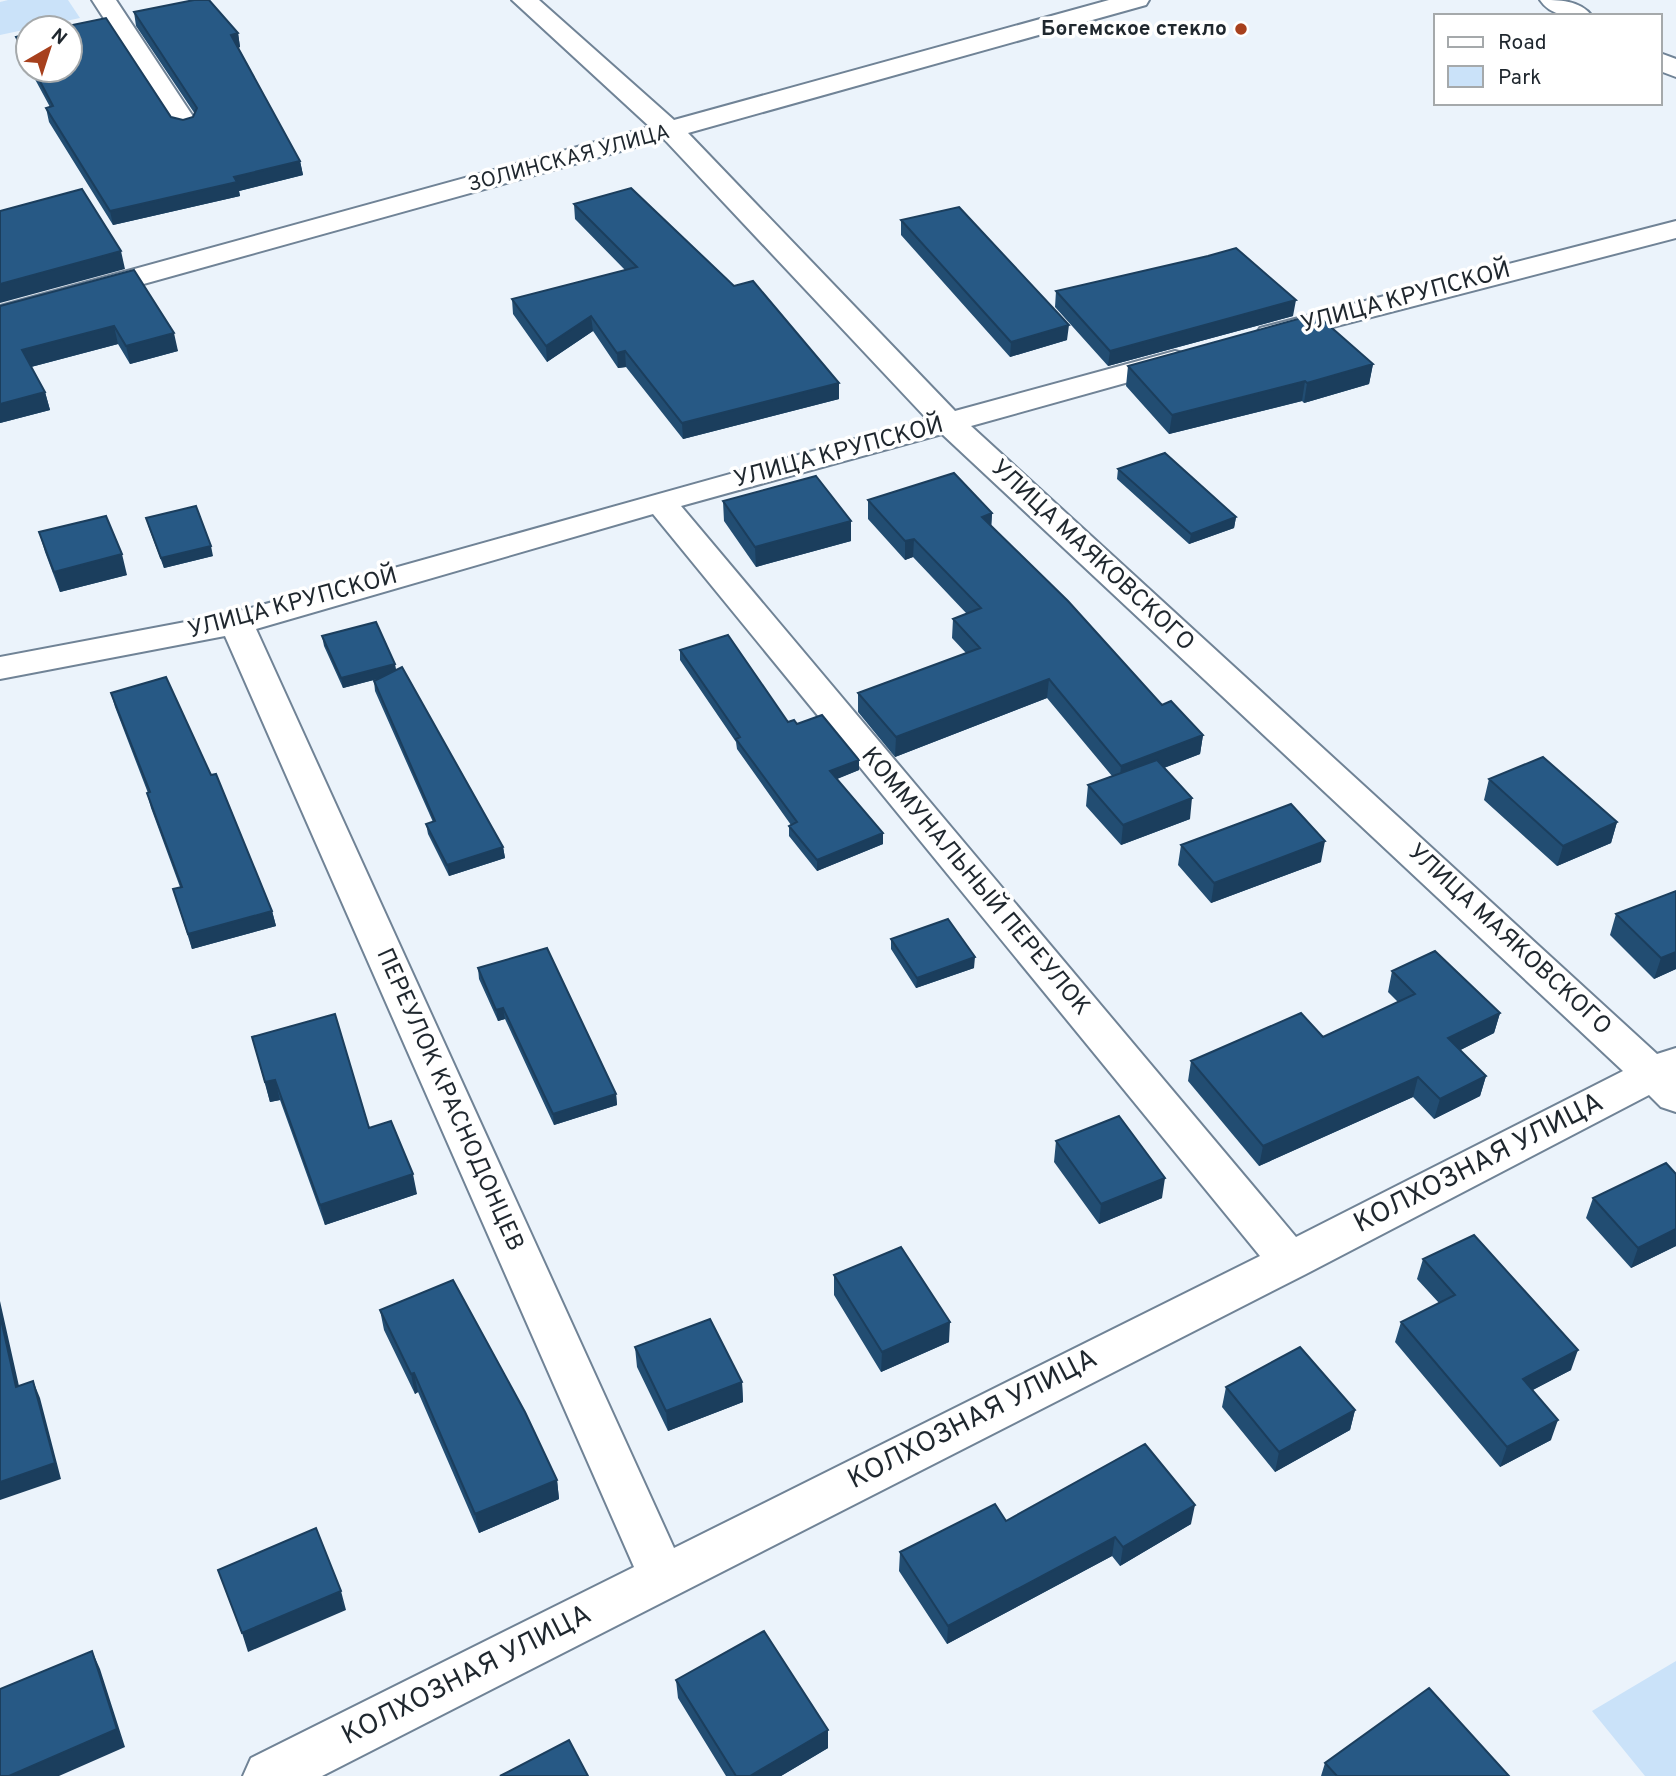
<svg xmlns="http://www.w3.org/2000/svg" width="1676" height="1776" font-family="Overpass,sans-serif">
  <rect width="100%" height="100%" fill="#ebf3fb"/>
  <path fill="#cae2f9" d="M8,0H68L80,18L0,35V2Z
    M1676,1661V1776H1645L1592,1711Z"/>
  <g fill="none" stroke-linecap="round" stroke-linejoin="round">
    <g stroke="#708396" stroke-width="4">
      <path id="minor" d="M92,0H116L198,124L194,130L185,132L176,130Z
        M512,0H539L674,120L1109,0H1149L1146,5L688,133L955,411L1175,351L1186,354L1190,360L1186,366L971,426L1657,1054L1676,1048V1112L1661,1107L1649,1095L1306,1274L322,1776H243L251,1758L634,1567L225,636L0,679V657L233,613L927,419L664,139L0,324V306L650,127ZM942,434L1623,1071L1296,1237L681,506ZM653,514L1260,1256L674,1548L256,629Z
        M1676,221V238L1271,343L1260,340L1256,334L1260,328Z"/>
    </g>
    <g stroke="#708396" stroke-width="4">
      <path id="secondary" d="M1540,0C1559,0 1580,0 1592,16C1573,16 1552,18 1540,0Z
        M1660,53L1676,59V77L1660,71Z"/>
    </g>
    <use href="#minor" fill="#fff" fill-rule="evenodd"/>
    <use href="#secondary" fill="#fff" fill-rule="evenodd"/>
  </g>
  <path fill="#224d72" d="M134,12L238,33L240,47L238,48L300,161L303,175L239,191L240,196L113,225L49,122L46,108L50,107L30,70H70L171,117L183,120L193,117L195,114L136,26Z
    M28,34V67L19,51L16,37Z
    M574,204L839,399L683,439L626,367L618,368L593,331L547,362L513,314L512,299L625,270L575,219Z
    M901,220L1067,340L1010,357L901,235Z
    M1208,256L1293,316L1108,366L1055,307L1056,291Z
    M134,270L178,351L130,364L118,344L31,367L45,392L50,410L0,423V306Z
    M1373,364L1369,384L1304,403L1302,401L1169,434L1126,386L1128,366Z
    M1118,469L1236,517L1234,528L1189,544L1117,479Z
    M868,500L992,513L991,526L1162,705L1203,735L1200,754L1164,768L1190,819L1121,845L1086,806L1088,785L1112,776L1047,698L895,757L858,712V693L966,653L952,638L953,619L967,614L913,557L905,560L868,519Z
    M723,501L851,541L756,567L724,521Z
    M146,518L213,556L164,568L149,528Z
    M39,532L127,575L60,592L45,552Z
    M322,636L396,670L503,847L505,858L449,876L428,834L426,824L433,822L375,691L374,681L377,679L343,688L324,646Z
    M680,650L788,722L797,724L859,760V770L836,779L883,844L817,871L789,836V826L791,825L737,749L736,742L680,660Z
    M111,693L272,911L276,926L192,949L173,889L180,887L151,808L147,793H148L115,707Z
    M1489,779L1617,822L1611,843L1557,866L1484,800Z
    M1181,845L1321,862L1211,903L1178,865Z
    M1676,891V969L1654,979L1610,935L1616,914Z
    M891,939L974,968L916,988L891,949Z
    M478,968L616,1094L617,1105L554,1125L505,1019L498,1021L479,979Z
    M1392,971L1500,1013L1494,1033L1460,1050L1486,1076L1480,1096L1434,1119L1413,1097L1259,1166L1188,1081L1191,1061L1323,1037L1398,1002L1388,992Z
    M252,1037L369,1128L417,1194L325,1225L280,1100L270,1102Z
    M1056,1141L1162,1198L1099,1224L1054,1162Z
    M1676,1174V1246L1631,1268L1586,1218L1593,1198Z
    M1423,1259L1571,1370L1532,1390L1551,1440L1500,1467L1395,1342L1401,1322L1439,1303L1417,1279Z
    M834,1275L949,1342L881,1372L834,1295Z
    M380,1310L557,1480L559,1499L479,1533L418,1392L415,1394L384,1330Z
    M635,1347L742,1382L743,1402L668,1431L637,1367Z
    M1226,1387L1355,1410L1350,1430L1275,1472L1222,1407Z
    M1006,1521L1191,1524L1120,1566L1112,1556L947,1644L899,1571L900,1552Z
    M676,1680L828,1730V1748L781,1776H726L678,1698Z
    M1325,1763L1509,1776H1321Z"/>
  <path fill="#1b3e5d" d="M238,33L240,47L233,49L231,35Z
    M300,161L303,175L239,191L240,196L113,225L110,211L234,177Z
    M121,251L125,269L0,303V284Z
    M1296,300L1293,316L1108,366L1110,351Z
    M591,316L593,331L547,362L546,346Z
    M1069,325L1067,340L1010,357L1011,342Z
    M114,326L118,344L27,368L22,350Z
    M174,333L178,351L130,364L126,346Z
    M625,351L626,367L618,368L617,353Z
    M1373,364L1369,384L1304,403L1307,383Z
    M1305,381L1302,401L1169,434L1172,415Z
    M839,383V399L683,439L682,423Z
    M45,392L50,410L0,423V404Z
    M992,513L991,532L982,517Z
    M1236,517L1234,528L1189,544L1191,534Z
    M851,521V541L756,567L755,547Z
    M914,539L913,557L905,560V541Z
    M211,546L213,556L164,568L161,558Z
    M122,554L127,575L60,592L54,572Z
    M395,664L397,674L343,688L341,678Z
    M1049,679L1047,698L895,757L896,737Z
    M1203,735L1200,754L1119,785L1121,766Z
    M859,760V770L830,782V771Z
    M1192,798L1190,819L1121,845L1123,825Z
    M1617,822L1611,843L1557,866L1563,846Z
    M883,833V844L817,871V860Z
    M1325,841L1321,862L1211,903L1214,883Z
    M503,847L505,858L449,876L447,865Z
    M272,911L276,926L192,949L188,934Z
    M1676,952V969L1654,979L1661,958Z
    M975,957L974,968L916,988L917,978Z
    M503,1008L505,1019L498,1021L496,1010Z
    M1500,1013L1494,1033L1443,1059L1448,1038Z
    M1486,1076L1480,1096L1434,1119L1440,1099Z
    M1418,1077L1413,1097L1259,1166L1263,1146Z
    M275,1080L280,1100L270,1102L265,1082Z
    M616,1094L617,1105L554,1125L553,1114Z
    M413,1174L417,1194L325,1225L320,1205Z
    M1165,1178L1162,1198L1099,1224L1101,1204Z
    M1676,1229V1246L1631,1268L1638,1248Z
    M0,1301L23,1404L16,1387L0,1315Z
    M950,1322L949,1342L881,1372L882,1352Z
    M1578,1350L1571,1370L1516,1399L1523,1379Z
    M414,1373L418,1392L415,1394L411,1374Z
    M33,1381L40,1398L61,1479L0,1500V1482Z
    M742,1382L743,1402L668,1431L666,1411Z
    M1355,1410L1350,1430L1275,1472L1279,1452Z
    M1558,1420L1551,1440L1500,1467L1507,1447Z
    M557,1480L559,1499L479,1533L475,1514Z
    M1195,1505L1191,1524L1120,1566L1123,1547Z
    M1115,1537L1112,1556L947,1644L948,1626Z
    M341,1591L346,1610L248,1652L242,1633Z
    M92,1651L100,1669L125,1747L59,1776H9Z
    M828,1730V1748L781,1776H750Z"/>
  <path fill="#275985" stroke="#1b3e5d" stroke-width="2" d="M194,0H209L238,33L231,35L300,161L234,177L237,182L110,211L46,108L53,106L34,70H70V28H58L106,18L171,117L183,120L193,117L197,108L134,12Z
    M28,34V59L16,37Z
    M631,188L734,286L753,281L839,383L682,423L625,351L617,353L591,316L546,346L512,299L637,267L574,204Z
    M82,189L121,251L0,284V211Z
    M959,207L1069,325L1011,342L901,220Z
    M1236,248L1296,300L1110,351L1056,291L1208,256Z
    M134,270L174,333L126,346L114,326L22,350L45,392L0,404V306Z
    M1316,314L1373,364L1307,383L1305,381L1172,415L1128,366Z
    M1165,453L1236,517L1191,534L1118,469Z
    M954,473L992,513L982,517L1068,601L1162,705L1171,701L1203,735L1121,766L1049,679L896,737L858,693L980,648L953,619L981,608L914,539L905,541L868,500Z
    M816,476L851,521L755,547L723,501Z
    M196,506L211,546L161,558L146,518Z
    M106,516L122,554L54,572L39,532Z
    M376,622L395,664L341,678L322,636Z
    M728,635L788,722L794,720L797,724L822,715L859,760L830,771L883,833L817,860L789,826L797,822L736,739L740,737L680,650Z
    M402,667L503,847L447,865L426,824L435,821L374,681Z
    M166,677L211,775L216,774L272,911L188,934L173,889L182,887L147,793L150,792L111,693Z
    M1543,757L1617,822L1563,846L1489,779Z
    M1157,760L1192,798L1123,825L1088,785Z
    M1291,804L1325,841L1214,883L1181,845Z
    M1676,891V952L1661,958L1616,914Z
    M948,919L975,957L917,978L891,939Z
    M547,948L616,1094L553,1114L503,1008L496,1010L478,968Z
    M1435,951L1500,1013L1448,1038L1486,1076L1440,1099L1418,1077L1263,1146L1191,1061L1301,1013L1323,1037L1415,994L1392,971Z
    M335,1014L369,1128L391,1121L413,1174L320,1205L275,1080L265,1082L252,1037Z
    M1119,1116L1165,1178L1101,1204L1056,1141Z
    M1666,1163L1676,1174V1229L1638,1248L1593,1198Z
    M1474,1235L1578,1350L1523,1379L1558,1420L1507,1447L1401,1322L1455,1295L1423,1259Z
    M901,1247L950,1322L882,1352L834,1275Z
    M453,1280L525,1412L557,1480L475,1514L414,1373L411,1374L380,1310Z
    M0,1315L16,1387L33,1381L55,1463L0,1482Z
    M710,1319L742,1382L666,1411L635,1347Z
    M1300,1347L1355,1410L1279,1452L1226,1387Z
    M1145,1444L1195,1505L1123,1547L1115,1537L948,1626L900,1552L995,1504L1006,1521Z
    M316,1528L341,1591L242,1633L218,1570Z
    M764,1631L828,1730L750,1776H736L676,1680Z
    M92,1651L117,1729L9,1776H0V1689Z
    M1429,1688L1509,1776H1337L1325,1763Z
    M569,1740L588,1776H500Z"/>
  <circle fill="#a7401d" stroke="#fff" stroke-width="2.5" cx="1241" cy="29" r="7"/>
  <g text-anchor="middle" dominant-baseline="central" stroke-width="7" stroke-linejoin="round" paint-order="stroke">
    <g font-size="21" font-weight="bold" fill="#1f272e" stroke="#fff" text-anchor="end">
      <text x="1227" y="29">Богемское стекло</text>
    </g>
    <g font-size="21" fill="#1f272e" stroke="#fff">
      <text transform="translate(569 159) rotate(-15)">ЗОЛИНСКАЯ УЛИЦА</text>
    </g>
    <g font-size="24" fill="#1f272e" stroke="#fff">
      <text transform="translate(1406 298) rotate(-15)">УЛИЦА КРУПСКОЙ</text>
      <text transform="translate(839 453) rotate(-15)">УЛИЦА КРУПСКОЙ</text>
      <text transform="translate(1092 556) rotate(43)">УЛИЦА МАЯКОВСКОГО</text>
      <text transform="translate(293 604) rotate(-15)">УЛИЦА КРУПСКОЙ</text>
      <text transform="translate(975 882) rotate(50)">КОММУНАЛЬНЫЙ ПЕРЕУЛОК</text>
      <text transform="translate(1509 940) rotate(43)">УЛИЦА МАЯКОВСКОГО</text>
      <text transform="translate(449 1100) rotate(66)">ПЕРЕУЛОК КРАСНОДОНЦЕВ</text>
    </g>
    <g font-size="28" fill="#1f272e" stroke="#fff">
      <text transform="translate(1479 1164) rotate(-27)">КОЛХОЗНАЯ УЛИЦА</text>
      <text transform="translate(973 1420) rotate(-27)">КОЛХОЗНАЯ УЛИЦА</text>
      <text transform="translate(467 1676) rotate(-27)">КОЛХОЗНАЯ УЛИЦА</text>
    </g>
  </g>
  <rect x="1434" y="14" width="228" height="91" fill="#ffffff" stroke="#a5a9ab" stroke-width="2"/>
  <rect x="1448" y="37" width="35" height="10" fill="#ffffff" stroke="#a5a9ab" stroke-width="2"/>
  <text x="1498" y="49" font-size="21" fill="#1f272e">Road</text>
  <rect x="1448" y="66" width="35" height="21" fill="#cae2f9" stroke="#a5a9ab" stroke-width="2"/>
  <text x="1498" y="84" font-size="21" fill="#1f272e">Park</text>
  <g transform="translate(49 49) rotate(39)"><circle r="33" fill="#ffffff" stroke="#a5a9ab" stroke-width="2"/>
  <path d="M0-5L12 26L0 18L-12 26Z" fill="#a7401d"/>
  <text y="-10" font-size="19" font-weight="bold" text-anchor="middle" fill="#1f272e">N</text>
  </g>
</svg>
